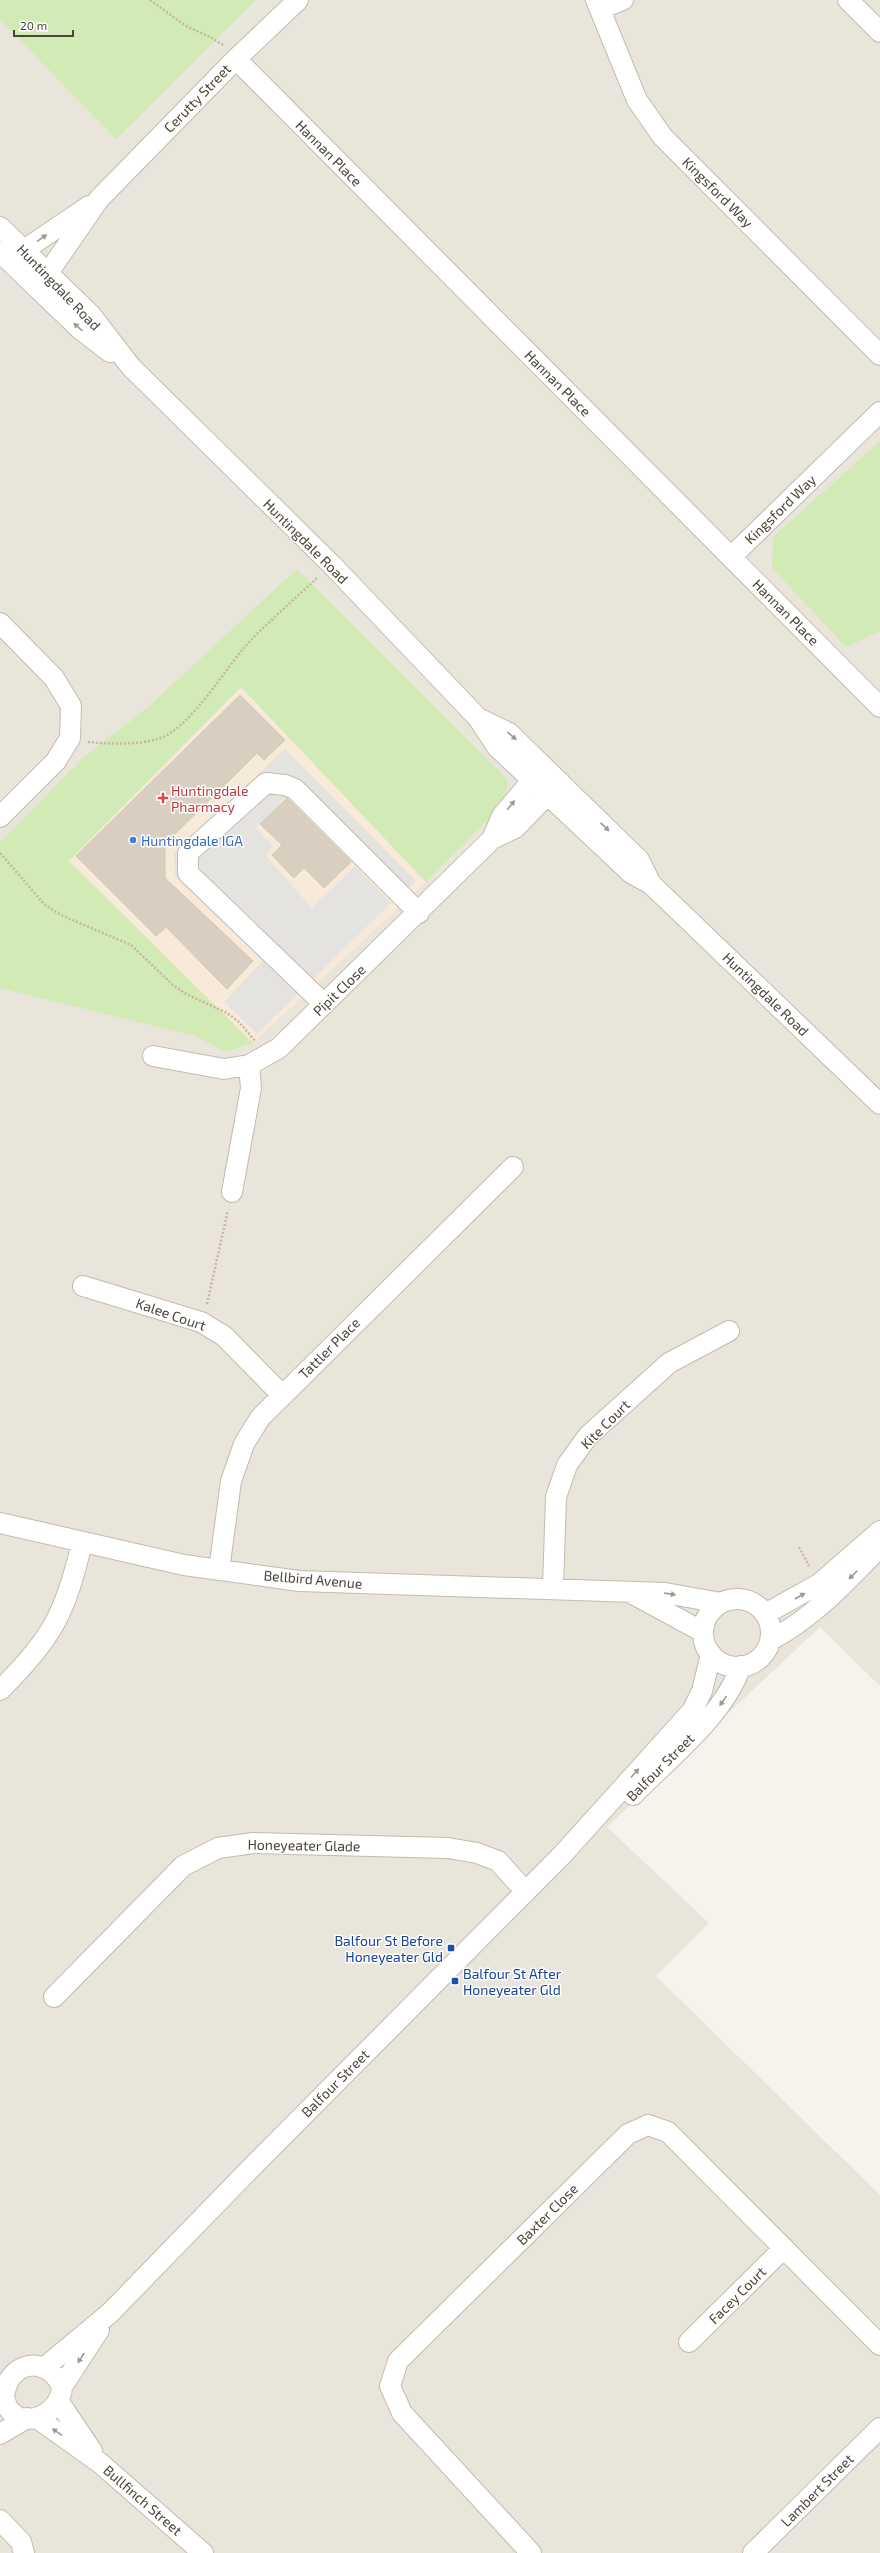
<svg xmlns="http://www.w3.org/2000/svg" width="880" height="2553" font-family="'Exo 2',sans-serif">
  <rect width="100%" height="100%" fill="#f6f3ec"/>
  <path fill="#eae5da" d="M0,0H880V1686L820,1627L607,1827L709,1923L656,1976L880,2195V2553H0Z"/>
  <path fill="#f7ead8" d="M241,687L426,882L253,1043L68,861Z"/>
  <path fill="#d2eab5" d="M0,0H256L116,139L0,20Z
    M880,441V631L846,647L772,568L773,537Z
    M297,569L508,780L505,802L426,882L241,687L69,861L253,1043L226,1052L195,1036L0,988V842L85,756L147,708Z"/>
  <path fill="#e5e3e0" d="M285,749L416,881L401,895L289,793L256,828L273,846L266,856L312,908L355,866L391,903L257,1034L224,1002L263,961L175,876L174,853Z"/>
  <path fill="#d8cfc1" stroke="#d3c7b4" d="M240,695L285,740L264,760L257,753L165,844V878L253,961L227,989L166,927L156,936L76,856Z
    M287,798L351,862L324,888L304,868L294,878L272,855L282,845L260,824Z"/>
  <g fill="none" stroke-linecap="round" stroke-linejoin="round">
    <g stroke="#c2bbae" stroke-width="22">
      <path id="minor" d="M596,0L637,100L662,136L880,355
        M848,0L880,32
        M600,9L623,0
        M236,59L880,707
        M0,227L91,315L131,367L331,564L478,718L497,747L631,873L651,884L880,1104
        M0,252L80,329L110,352
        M16,261L24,250L89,206
        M35,285L48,273L99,199L236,59L298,0
        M731,557L880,412
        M0,623L54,678L71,706L70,738L56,761L0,817
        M478,718L509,733L639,860L651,884
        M492,839L502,816L541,770
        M324,1004L188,873V853L266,783L285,785L295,789L419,913
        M153,1056L224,1069L249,1065L279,1048L492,839L515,828L560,782
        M232,1192L251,1088L249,1065
        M83,1286L201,1322L224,1336L282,1395
        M0,1523L184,1565L299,1581L665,1593L721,1603
        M219,1570L231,1481L244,1444L260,1418L513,1167
        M553,1587L556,1497L567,1465L588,1436L669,1363L729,1331
        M633,1594L703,1632
        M703 1633a34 34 0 1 1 68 0a34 34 0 1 1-68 0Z
        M765,1614L819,1584L880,1531
        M771,1640C814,1617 846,1582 880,1547
        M0,1690C52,1639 65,1614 82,1543
        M633,1795C670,1757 723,1717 741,1666
        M54,1997L183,1866L218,1848L253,1843L448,1848L477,1853L498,1861L526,1892
        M689,2342L784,2248
        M45,2367L110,2313L250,2169L562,1855L692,1711L702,1691L711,1654
        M62,2387L99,2330
        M0,2401C6,2393 5,2384 12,2376C28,2357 54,2366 62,2387C61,2413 24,2432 8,2408C6,2405 5,2399 4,2396
        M59,2402L92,2451
        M37,2418L100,2463L203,2553
        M0,2434L27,2418
        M0,2520L21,2542L24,2553
        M531,2553L402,2413L390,2386L398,2361L628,2134L648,2125L668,2132L880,2345
        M753,2553L880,2428"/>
    </g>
    <path stroke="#c4b79f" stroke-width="2.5" stroke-dasharray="2 2" stroke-linecap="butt" d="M150,0L186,26L210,37L223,45
      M88,742C109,744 137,745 158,739C189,729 222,674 243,649C265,624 293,601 318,577
      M0,853L45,905L61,915L131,945L173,985L186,994L227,1013L239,1022L255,1041
      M207,1304L228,1210
      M799,1547L809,1566"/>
    <use href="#minor" stroke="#fff" stroke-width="20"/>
  </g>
  <defs><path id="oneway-solid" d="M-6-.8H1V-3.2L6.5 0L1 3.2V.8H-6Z"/></defs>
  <g fill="#9c9892">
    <use href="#oneway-solid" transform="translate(42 238) rotate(-35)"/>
    <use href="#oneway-solid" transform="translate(78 327) rotate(-138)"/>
    <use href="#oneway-solid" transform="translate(512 736) rotate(41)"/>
    <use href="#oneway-solid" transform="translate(511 805) rotate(-51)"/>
    <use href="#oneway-solid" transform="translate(605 827) rotate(44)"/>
    <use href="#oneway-solid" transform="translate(853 1575) rotate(135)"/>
    <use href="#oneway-solid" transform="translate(670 1594) rotate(9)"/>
    <use href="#oneway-solid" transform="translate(800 1596) rotate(-30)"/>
    <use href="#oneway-solid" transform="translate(723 1701) rotate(125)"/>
    <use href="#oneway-solid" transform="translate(635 1773) rotate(-48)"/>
    <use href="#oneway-solid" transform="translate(81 2358) rotate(123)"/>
    <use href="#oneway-solid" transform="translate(57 2432) rotate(-145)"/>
  </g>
  <path fill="#e0444e" stroke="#fff" stroke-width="1.5" d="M161 792h4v4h4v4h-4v4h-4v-4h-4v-4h4z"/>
  <circle fill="#3f7fe0" stroke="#fff" stroke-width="1.5" cx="133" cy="840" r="4"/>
  <g fill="#1a4fb4" stroke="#fff" stroke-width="1.5">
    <rect x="447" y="1944" width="8" height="8" rx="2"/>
    <rect x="451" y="1977" width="8" height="8" rx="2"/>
  </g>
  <g text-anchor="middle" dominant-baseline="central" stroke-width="3" stroke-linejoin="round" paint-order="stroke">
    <g font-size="14" fill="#4b4439" stroke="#fff">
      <text transform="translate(197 98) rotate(-46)">Cerutty Street</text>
      <text transform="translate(329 153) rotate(45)">Hannan Place</text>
      <text transform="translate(718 192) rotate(45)">Kingsford Way</text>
      <text transform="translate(59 287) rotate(46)">Huntingdale Road</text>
      <text transform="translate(558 383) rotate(45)">Hannan Place</text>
      <text transform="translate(780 509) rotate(-44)">Kingsford Way</text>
      <text transform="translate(306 541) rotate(45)">Huntingdale Road</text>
      <text transform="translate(786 612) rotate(45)">Hannan Place</text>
      <text transform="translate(339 990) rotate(-44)">Pipit Close</text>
      <text transform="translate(766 994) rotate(44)">Huntingdale Road</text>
      <text transform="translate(171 1314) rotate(19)">Kalee Court</text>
      <text transform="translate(329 1348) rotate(-45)">Tattler Place</text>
      <text transform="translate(605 1424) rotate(-45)">Kite Court</text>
      <text transform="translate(313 1579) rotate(5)">Bellbird Avenue</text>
      <text transform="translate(660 1767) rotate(-45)">Balfour Street</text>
      <text transform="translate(304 1845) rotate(1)">Honeyeater Glade</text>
      <text transform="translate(335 2083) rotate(-45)">Balfour Street</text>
      <text transform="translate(547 2214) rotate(-45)">Baxter Close</text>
      <text transform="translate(737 2295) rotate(-45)">Facey Court</text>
      <text transform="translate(817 2490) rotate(-45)">Lambert Street</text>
      <text transform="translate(143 2500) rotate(41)">Bullfinch Street</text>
    </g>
    <g font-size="14" fill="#be3a42" stroke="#fff" text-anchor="start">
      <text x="171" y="790">Huntingdale<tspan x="171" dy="16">Pharmacy</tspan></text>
    </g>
    <g font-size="14" fill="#366cbe" stroke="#fff" text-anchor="start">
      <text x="141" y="840">Huntingdale IGA</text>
    </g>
    <g font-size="14" fill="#164399" stroke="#fff" text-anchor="end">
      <text x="443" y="1940">Balfour St Before<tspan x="443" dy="16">Honeyeater Gld</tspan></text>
      <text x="463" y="1973" text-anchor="start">Balfour St After<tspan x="463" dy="16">Honeyeater Gld</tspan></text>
    </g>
  </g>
  <path d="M14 30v6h59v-6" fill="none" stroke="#4b4439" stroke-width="2"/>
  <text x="20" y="30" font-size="12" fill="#4b4439" stroke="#ffffff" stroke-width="3" paint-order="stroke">20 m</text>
</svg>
